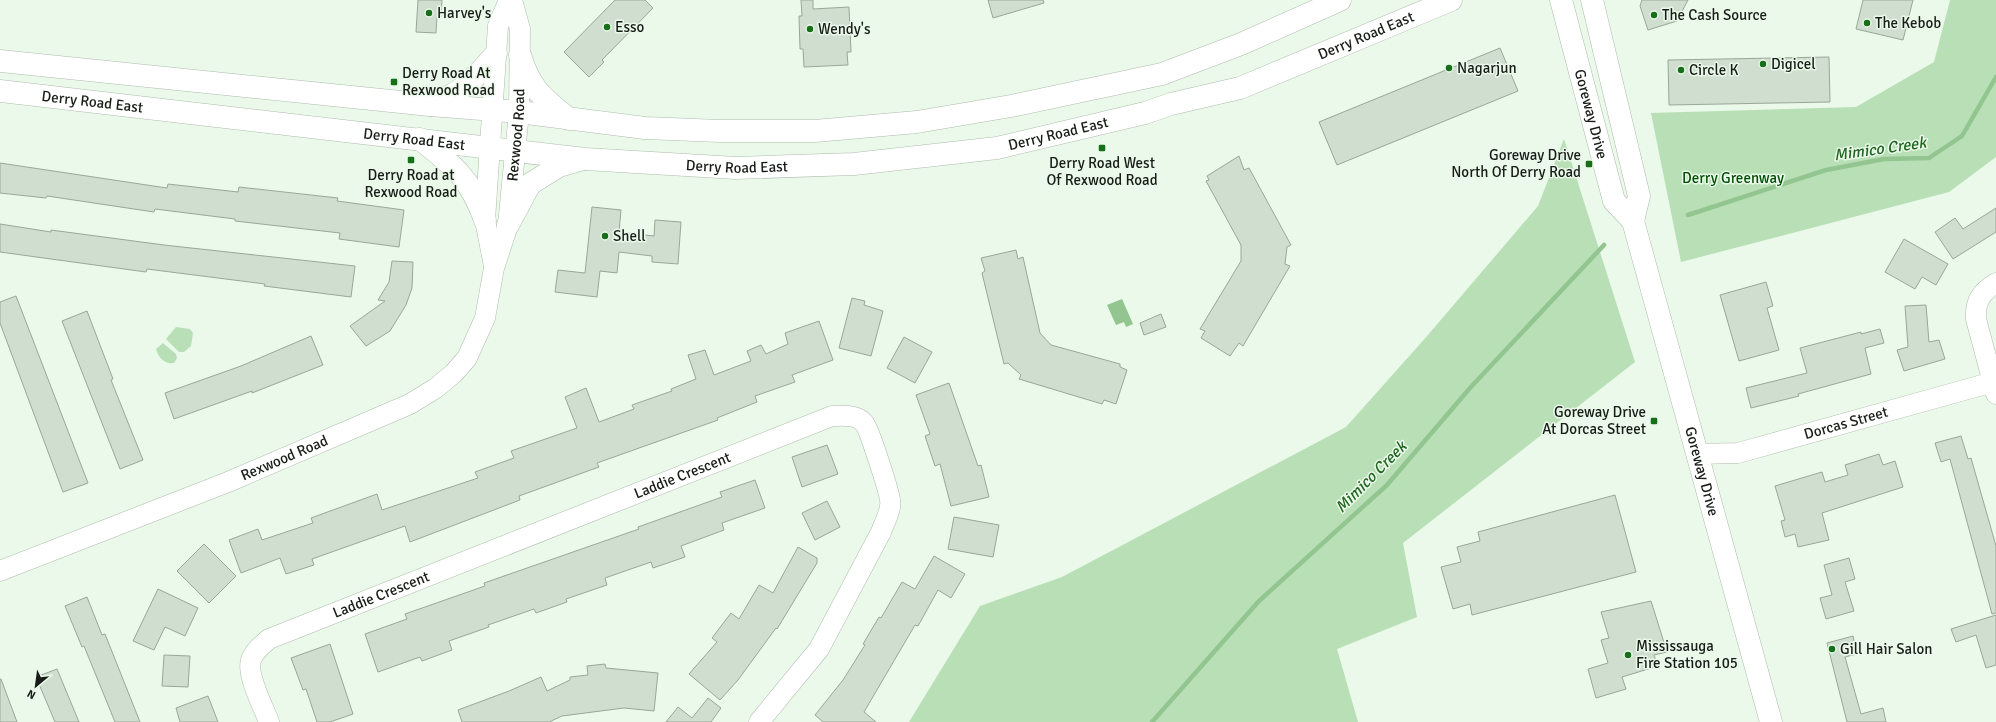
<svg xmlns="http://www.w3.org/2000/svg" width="1996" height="722" font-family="Signika,sans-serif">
  <rect width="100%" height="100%" fill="#eaf9e9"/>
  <path fill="#b8dfb5" d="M1950,0H1996V157L1949,192L1681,262L1651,113L1856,107L1934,62Z
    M1564,139L1635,362L1403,543L1417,617L1337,649L1358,722H909L980,606L1062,577L1346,427L1428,335L1538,206Z
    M176,327L190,329L193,333L191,346L184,352H179L166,339Z
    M163,343L176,354L177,358L174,363C165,365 158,357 156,349Z"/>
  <path fill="#92c58f" d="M1122,299L1133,324L1126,327L1124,322L1116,325L1107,305Z"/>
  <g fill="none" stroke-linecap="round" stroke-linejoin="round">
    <path stroke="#92c58f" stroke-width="4.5" d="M1688,215L1826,170L1884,159L1929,158L1962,136L1996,77
      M1152,722L1259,601L1387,485L1470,388L1604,245"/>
  </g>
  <path fill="#d0decf" stroke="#99a798" d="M418,0H442L441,17H437L436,33L416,32Z
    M615,0H645L653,8L602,60L604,62L589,77L564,52Z
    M801,0H813V9L849,7L851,52H847L848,65L804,67L803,49H800L799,16H802Z
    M988,0H1043L1044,3L993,18Z
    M1642,0H1688L1677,21L1648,30L1640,6Z
    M1863,0H1913L1903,40L1856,29Z
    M1500,48L1518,91L1337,165L1319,122Z
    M1829,57L1830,102L1669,105L1668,60Z
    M1239,156L1244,170L1249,168L1291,245L1287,247L1285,264L1290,266L1243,346L1239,343L1230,356L1201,338L1205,331L1200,329L1241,261V245L1206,181L1209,180L1207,176Z
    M0,163L167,188L168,184L238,192L239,187L338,198L337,201L404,210L399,247L339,239L340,233L235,221V219L155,209L154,212L47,196L46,198L0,193Z
    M592,207L621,210L619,232L654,236L655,220L681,222L678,264L652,262V256L619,252L617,273L600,271L597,297L555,292L558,270L585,273Z
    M1996,208V232L1953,259L1935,232L1955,218L1963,229Z
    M0,224L51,232V230L164,245L355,266L351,297L264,286L265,284L147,269L146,272L0,252Z
    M1904,239L1948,264L1936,285L1922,277L1915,289L1885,272Z
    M1016,250L1018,259L1023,257L1040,333L1051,345L1120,364V367L1127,370L1116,404L1104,400L1102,404L1019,379L1021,375L1008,363L1004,364L982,273L985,271L981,258Z
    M392,261L413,262L412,288L406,305L390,331L366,346L350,326L385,301L378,300L389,282Z
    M1766,282L1773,306L1767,308L1779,350L1739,361L1720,295Z
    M16,296L88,483L63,492L0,323V302Z
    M852,298L865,301L864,305L883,311L871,356L839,348Z
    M1926,305L1929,342L1939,340L1945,359L1904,371L1897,350L1908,347L1905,306Z
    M87,311L113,379L111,380L143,460L120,469L62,321Z
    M1161,314L1166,327L1144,335L1140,323Z
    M819,321L833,360L792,375L795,382L755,396L757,402L717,418L718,420L597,463L599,467L519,496L520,500L410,542L405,526L312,559L314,565L286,574L280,558L241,573L229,540L258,529L262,540L313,523L311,518L377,494L382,510L478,478L475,472L514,458L511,451L577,428L565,397L586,388L599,422L634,409L632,405L672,391L671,389L696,379L688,355L705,350L714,375L751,361L747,351L761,345L766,354L788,344L785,333Z
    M1880,329L1884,343L1865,348L1871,374L1798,394L1799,396L1751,408L1746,388L1807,373L1800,348L1861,332V334Z
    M311,336L323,365L252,393V391L174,419L165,393L241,366Z
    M904,337L932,352L915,383L887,368Z
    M949,383L978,466L981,465L989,497L951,506L940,464L935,466L925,436L930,434L916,395Z
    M1961,436L1968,459L1971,458L1996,546V613L1992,614L1950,459L1941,462L1935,443Z
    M827,445L838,474L802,487L792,457Z
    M1879,454L1883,465L1895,461L1903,487L1822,513L1829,540L1798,547L1795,534L1785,537L1781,521L1785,520L1775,486L1822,472L1825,482L1848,475L1845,465Z
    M755,480L765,508L722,523L724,530L681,546L685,557L653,568L651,562L605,578L607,585L566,599L567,602L536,613L534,609L488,625L489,627L449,641L452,650L422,661L420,657L378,672L365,634L407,619L405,614L485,586L484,583L639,529L638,527L722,497L720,492Z
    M1615,495L1636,572L1472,615L1470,604L1453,609L1441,567L1461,562L1457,547L1480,541L1478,532Z
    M827,501L840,527L815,540L802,513Z
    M954,517L999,525L993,557L948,549Z
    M204,544L236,576L209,603L177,571Z
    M798,547L817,558V563L777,629L776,628L738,680L720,700L689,674L717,642L712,638L731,613L739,619L759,585L773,593Z
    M934,556L965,574L951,598L938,590L918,626L915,625L864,712L876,722H823L815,715L843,680L865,645L863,644L879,617L881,618L902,582L915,589Z
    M1849,558L1855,579L1845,582L1854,611L1826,619L1820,598L1832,595L1824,565Z
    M158,589L198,608L185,636L165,627L154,650L133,641Z
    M87,597L102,635L105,634L140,722H115L84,646L82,647L65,606Z
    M1651,601L1667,652L1654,655L1658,666L1622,677L1626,689L1596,698L1588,669L1608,663L1601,640L1609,638L1601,612Z
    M1996,615V665L1986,668L1976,635L1956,642L1951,629Z
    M1853,636L1857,654L1845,657L1861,714L1883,708L1886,722H1847L1827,643Z
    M330,644L353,714L330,722H317L306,689L303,690L291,658Z
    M164,655L190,656L188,687L162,686Z
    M605,664L606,668L658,673L654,711L624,708L562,716L549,722H462L458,710L509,691L541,677L547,691L570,680V677L588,675L587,666Z
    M57,669L79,722H55L36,677Z
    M0,679H1L17,722H0Z
    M208,696L218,722H180L176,708Z
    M708,698L721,708L711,722H666L678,707L692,718Z"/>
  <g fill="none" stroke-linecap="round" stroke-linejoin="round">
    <g stroke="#aebcad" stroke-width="21">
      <g id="minor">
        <path d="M494,266L485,220L498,26L509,0"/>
        <path d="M1996,283C1981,292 1975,301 1976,319L1996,394"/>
        <path id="s1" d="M1697,454L1738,453L1993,382"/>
        <path id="s2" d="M0,571L228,482L410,404L436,388L454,373L467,358L485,318L494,268L508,225L519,112L520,29L512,0"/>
        <path id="s3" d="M269,722C264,708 246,675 251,660C254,651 262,645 269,639L832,416C843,416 857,414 864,423C869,428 889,491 890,500C892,510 884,523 881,532L819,649L759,722"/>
      </g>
    </g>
    <g stroke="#aebcad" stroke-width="23">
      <g id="major">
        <path id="s4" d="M1561,0L1614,201L1633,221L1771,722"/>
        <path d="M1592,0L1639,196L1633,221"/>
        <path d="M520,55C530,89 543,98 569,119"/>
        <path d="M0,61L430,105L519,112L645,128L720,131H815L917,122L1011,106L1162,74L1241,44L1340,0"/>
        <path id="s5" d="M0,91L585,159L736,168L854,164L997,148L1145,113L1171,104L1240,88L1451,0"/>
        <path d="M431,105C463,92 474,79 496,54"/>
        <path d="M420,139C454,166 470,178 485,220"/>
        <path d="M508,225L530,184L559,166L580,160"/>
      </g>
    </g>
    <use href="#minor" stroke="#fff" stroke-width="20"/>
    <use href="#major" stroke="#fff" stroke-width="22"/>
  </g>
  <g fill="#166f19" stroke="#eaf9e9" stroke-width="1.5">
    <circle cx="429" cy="13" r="4"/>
    <circle cx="1654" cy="15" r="4"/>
    <circle cx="1867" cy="23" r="4"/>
    <circle cx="607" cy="27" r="4"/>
    <circle cx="810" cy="29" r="4"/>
    <circle cx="1763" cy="64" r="4"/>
    <circle cx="1449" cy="68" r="4"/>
    <circle cx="1681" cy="70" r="4"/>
    <rect x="390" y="78" width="8" height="8" rx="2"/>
    <rect x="1098" y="144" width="8" height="8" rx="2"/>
    <rect x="407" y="156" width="8" height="8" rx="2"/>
    <rect x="1585" y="160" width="8" height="8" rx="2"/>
    <circle cx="605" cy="236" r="4"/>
    <rect x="1650" y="417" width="8" height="8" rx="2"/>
    <circle cx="1832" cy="649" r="4"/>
    <circle cx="1628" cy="655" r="4"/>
  </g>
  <g text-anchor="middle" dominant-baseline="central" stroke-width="3" stroke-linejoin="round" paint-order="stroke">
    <g font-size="15" fill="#181d18" stroke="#eaf9e9" text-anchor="start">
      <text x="437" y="13">Harvey's</text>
      <text x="1662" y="15">The Cash Source</text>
      <text x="1875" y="23">The Kebob</text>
      <text x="615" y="27">Esso</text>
      <text x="818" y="29">Wendy's</text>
      <text x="1771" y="64">Digicel</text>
      <text x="1457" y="68">Nagarjun</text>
      <text x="1689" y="70">Circle K</text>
      <text x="402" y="73">Derry Road At<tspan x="402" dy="17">Rexwood Road</tspan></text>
      <text x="1581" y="155" text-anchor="end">Goreway Drive<tspan x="1581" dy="17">North Of Derry Road</tspan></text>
      <text x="1102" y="163" text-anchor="middle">Derry Road West<tspan x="1102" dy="17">Of Rexwood Road</tspan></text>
      <text x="411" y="175" text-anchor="middle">Derry Road at<tspan x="411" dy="17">Rexwood Road</tspan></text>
      <text x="613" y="236">Shell</text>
      <text x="1646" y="412" text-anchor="end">Goreway Drive<tspan x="1646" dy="17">At Dorcas Street</tspan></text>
      <text x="1636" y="646">Mississauga<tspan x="1636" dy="17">Fire Station 105</tspan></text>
      <text x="1840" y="649">Gill Hair Salon</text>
    </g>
    <g font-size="15" fill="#181d18" stroke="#eaf9e9">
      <text stroke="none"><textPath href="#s5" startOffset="1389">Derry Road East</textPath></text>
      <text stroke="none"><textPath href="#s5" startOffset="93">Derry Road East</textPath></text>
      <text stroke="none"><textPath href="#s4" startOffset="118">Goreway Drive</textPath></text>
      <text stroke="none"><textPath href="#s5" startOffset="1065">Derry Road East</textPath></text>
      <text stroke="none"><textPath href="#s2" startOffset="747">Rexwood Road</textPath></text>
      <text stroke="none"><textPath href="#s5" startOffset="417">Derry Road East</textPath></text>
      <text stroke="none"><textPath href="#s5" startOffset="741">Derry Road East</textPath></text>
      <text stroke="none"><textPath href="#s1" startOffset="153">Dorcas Street</textPath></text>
      <text stroke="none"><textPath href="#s2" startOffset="306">Rexwood Road</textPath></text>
      <text stroke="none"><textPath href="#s4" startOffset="495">Goreway Drive</textPath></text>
      <text stroke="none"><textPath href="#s3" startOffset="538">Laddie Crescent</textPath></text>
      <text stroke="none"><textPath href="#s3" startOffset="214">Laddie Crescent</textPath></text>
    </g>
    <g font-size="15" fill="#014f06" stroke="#eaf9e9">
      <text x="1733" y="178">Derry Greenway</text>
    </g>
    <g font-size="16" font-style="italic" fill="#206520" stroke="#eaf9e9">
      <text transform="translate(1880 149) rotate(-8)">Mimico Creek</text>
      <text transform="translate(1371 477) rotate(-45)">Mimico Creek</text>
    </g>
  </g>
  <g transform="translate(36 686) rotate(209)" stroke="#eaf9e9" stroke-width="3" paint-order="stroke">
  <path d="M0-3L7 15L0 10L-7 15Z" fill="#181d18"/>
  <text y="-6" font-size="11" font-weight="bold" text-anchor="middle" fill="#181d18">N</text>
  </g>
</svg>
